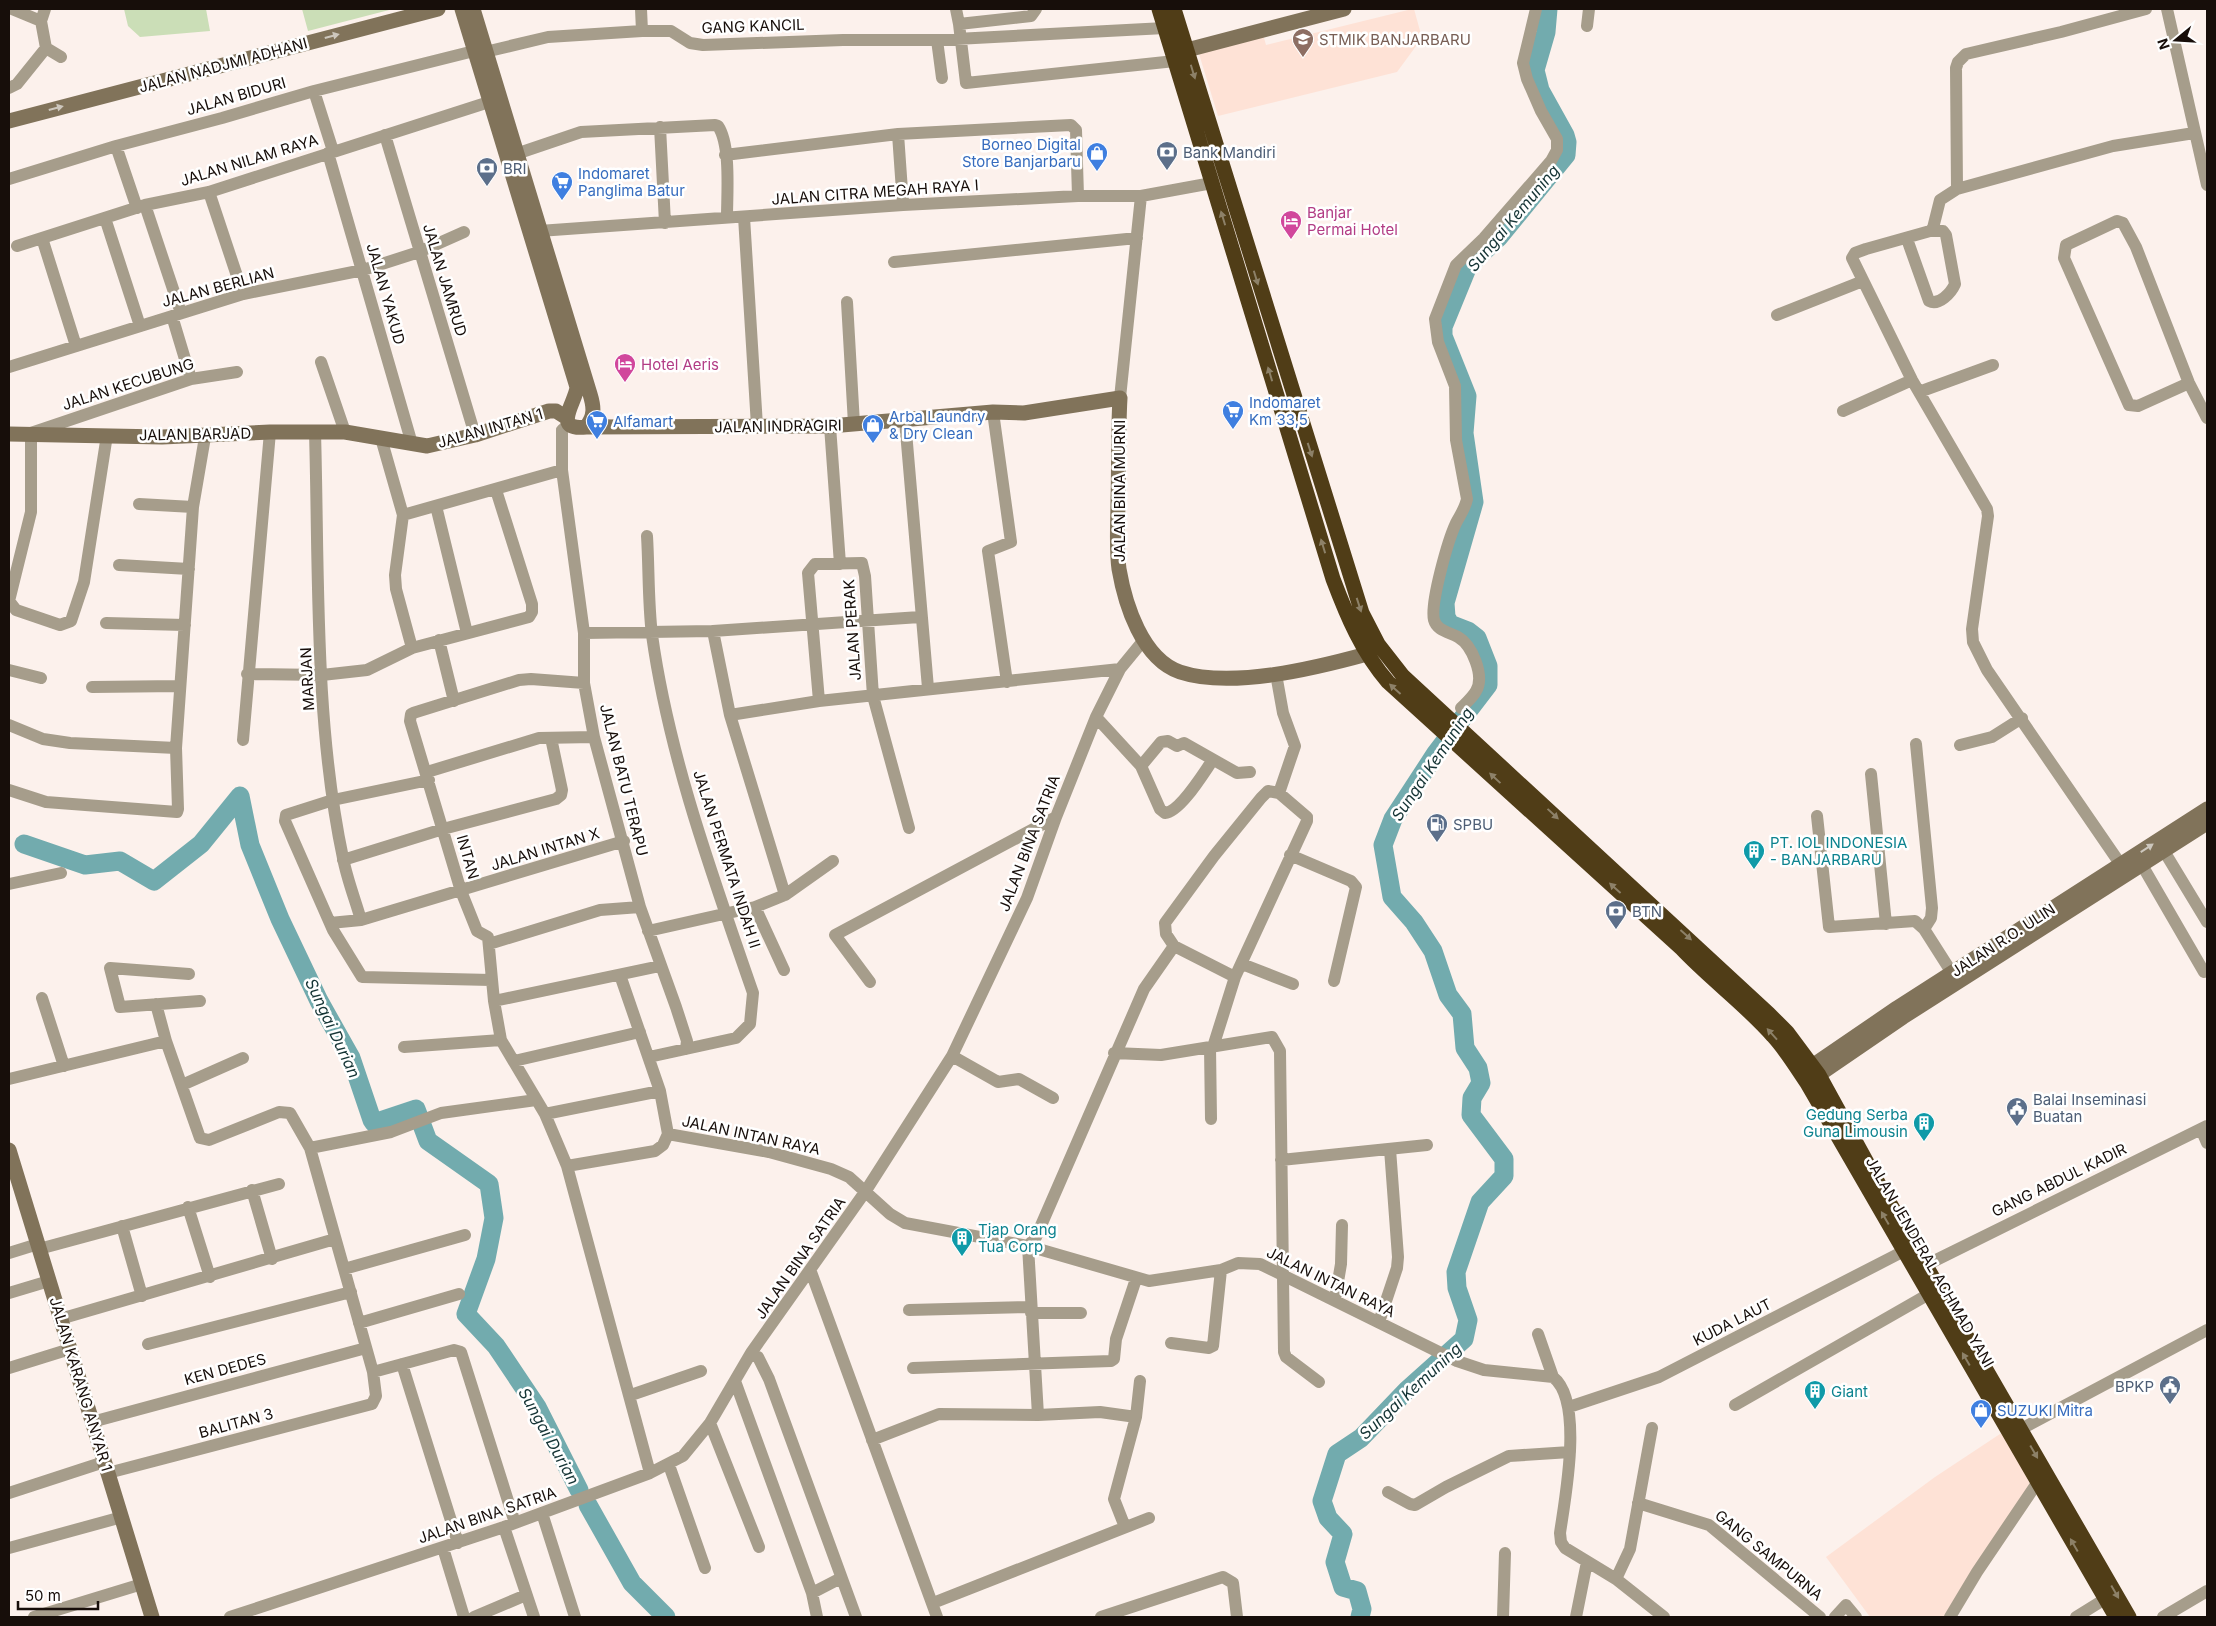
<svg xmlns="http://www.w3.org/2000/svg" width="2216" height="1626" font-family="Inter,sans-serif">
  <rect width="100%" height="100%" fill="#fcf1ec"/>
  <path fill="#fee2d6" d="M1412,9H1414L1422,38L1397,72L1218,116L1196,44L1261,27L1266,45Z
    M2003,1432L2031,1486L1946,1617H1870L1826,1557L1935,1477Z"/>
  <path fill="#cbdeb7" d="M124,9H206L210,31L140,37L128,26Z
    M302,9H393L308,31Z"/>
  <g fill="none" stroke-linecap="round" stroke-linejoin="round">
    <path stroke="#72abae" stroke-width="19" d="M24,844L85,865L120,861L154,881L201,844L240,796L250,845L280,919L319,1001L351,1058L372,1120L374,1123L416,1109L428,1141L489,1184L494,1218L486,1259L466,1314L496,1346L537,1407L579,1490
      M588,1505L632,1583L666,1617
      M1360,1617L1362,1609L1357,1591L1343,1587L1335,1562L1343,1534L1328,1518L1322,1501L1337,1454L1361,1438L1407,1390L1464,1339L1468,1320L1457,1288L1456,1272L1480,1202L1504,1176V1159L1471,1115L1472,1098L1481,1083L1478,1068L1465,1048L1462,1014L1448,995L1433,951L1414,922L1392,897L1383,845L1393,819L1436,753L1488,685V666L1477,638L1468,631L1450,624L1446,617L1445,603L1474,502L1464,433L1467,396L1443,336V327L1468,266L1499,237L1566,155L1567,142L1565,135L1540,90L1535,70L1546,32L1548,9"/>
    <path stroke="#a69d8b" stroke-width="12" d="M12,9L41,21
      M45,9L41,21L46,48L61,57
      M641,9L642,31
      M956,9L959,24
      M1036,9L1031,16L959,24L966,83L1175,61
      M2167,9L2207,185
      M1587,26L1589,9
      M937,40L942,78
      M485,52L548,37L642,31H671L690,43L703,45L843,40H937L1165,28
      M9,88L17,84L46,48
      M314,91L333,151
      M660,127L665,223
      M898,134L903,205
      M385,135L475,435
      M116,146L137,208
      M328,153L412,444
      M516,154L581,132L715,125L718,126C731,145 727,194 727,217
      M725,155L898,134L1071,125L1076,130L1078,196
      M9,179L116,146L222,118L314,91L474,51
      M1957,189L1956,68L1958,62L1966,54L2061,32L2146,9
      M209,192L243,294
      M145,205L181,313
      M744,217L757,426
      M105,218L140,326
      M539,231L903,205L1078,196H1141L1212,183
      M42,238L76,346
      M1907,239L1929,301C1939,306 1951,293 1955,284L1946,235L1943,231H1930
      M17,246L145,205L209,192L489,102
      M894,262L1137,238
      M847,302L854,424
      M1777,315L1863,281
      M172,316L191,379
      M321,362L345,432
      M9,367L243,294L363,270L419,252L464,232
      M2189,383L2138,406L2129,405L2064,258L2066,245L2117,221L2123,223L2136,247L2189,383L2207,418
      M1919,392L1993,365
      M1120,398L1141,196
      M1843,411L1912,380
      M993,412L1011,542L988,551L1007,682
      M905,420L928,688
      M569,424L562,430V470L584,633V683L594,737L640,907L676,1007L687,1041L686,1049
      M830,426L840,564
      M315,432C319,571 314,721 343,858C347,879 355,899 361,920
      M107,435L84,582L71,621L60,625L16,610L9,601L31,512V433L191,379L237,372
      M381,438L403,515L395,575L396,589L412,648
      M139,504L193,507
      M436,506L467,633
      M403,515L562,470
      M647,536C649,568 648,602 652,635C669,757 713,877 753,993L750,1024L736,1038L649,1057
      M119,565L189,569
      M106,623L185,625
      M713,631L730,715
      M584,633L713,631L920,617
      M439,640L454,701
      M9,670L41,678
      M247,674L322,675L367,670L412,648L529,617L532,612V604L496,490
      M584,683L531,679L519,680L413,713L411,714L410,721L461,891L477,931L488,937L494,1001L501,1040L545,1114L567,1166L650,1473
      M92,687L180,686
      M819,701L808,573L815,564L862,563L865,576L873,696L909,828
      M1461,708C1466,703 1473,697 1476,691C1485,676 1472,645 1458,637C1449,632 1437,631 1434,620C1430,603 1448,540 1456,523C1460,515 1465,509 1467,499L1456,440L1455,386L1438,342L1435,319L1456,265L1484,238L1551,161L1557,150V139L1541,111L1527,79L1523,63L1536,9
      M1096,717L1141,766L1160,809L1165,813C1180,812 1203,774 1212,761
      M9,725L43,739L70,743L176,748
      M243,740L270,432
      M1916,744L1932,908L1931,918L1924,929
      M1960,745L1992,737L2022,718
      M1141,766L1161,742L1168,741L1177,746L1184,743L1237,773L1250,772
      M427,772L539,738L594,737
      M1871,774L1886,924
      M429,780L333,800L286,815L285,821L333,930L362,977L491,980
      M9,790L46,802L177,812L178,809L176,748L193,507L205,437
      M1817,816L1829,927L1915,921L1924,929L1952,973
      M2164,851L2207,922
      M1290,855L1351,881L1356,887L1334,981
      M343,860L443,829L556,799L561,795L562,790L551,738
      M2121,865L1987,670L1973,642L1972,629L1988,516L1987,509L1912,380L1852,258L1855,253L1866,249L1930,231L1933,228L1940,200L1957,189L2113,146L2194,133
      M2142,865L2204,972
      M9,884L61,873
      M785,895L833,861
      M755,907L784,970
      M330,923L361,920L624,841
      M648,931L755,907L785,895L730,715L819,701L1120,669
      M489,944L600,910L640,907
      M1174,946L1166,934L1165,923L1214,856L1261,798L1268,791L1279,793
      M1242,964L1293,984
      M189,974L110,968L120,1007L200,1001
      M620,975L660,1091L668,1134
      M870,982L835,935L1056,817
      M42,998L64,1066
      M494,1001L660,966
      M156,1004L166,1041
      M404,1047L501,1040
      M1210,1047L1211,1119
      M1213,1047L1235,977L1307,821V817L1279,793L1295,746L1283,713L1276,674
      M1114,1053L1161,1055L1272,1037L1280,1051L1284,1352L1286,1357L1319,1382
      M952,1056L998,1082L1019,1079L1053,1098
      M514,1061L640,1032
      M9,1079L166,1041L200,1138L209,1140L279,1112L290,1113L310,1148L373,1372L376,1396L372,1404L108,1473
      M182,1085L243,1058
      M545,1114L660,1091
      M2201,1129L2207,1143
      M668,1134L769,1152L831,1169L849,1177L890,1214L905,1223L1028,1246L1149,1281L1221,1270L1238,1263L1260,1264L1457,1361L1484,1370L1553,1377C1584,1401 1565,1498 1560,1533L1561,1542L1565,1548L1616,1579L1664,1617
      M310,1148L391,1132L441,1113L536,1100
      M1281,1160L1427,1145
      M567,1166L655,1151L663,1145L668,1134
      M252,1190L272,1259
      M188,1207L210,1277
      M122,1226L142,1296
      M39,1249L279,1184
      M9,1253L38,1244
      M1926,1265L2207,1126
      M344,1269L465,1235
      M811,1272L937,1617
      M9,1293L49,1281
      M1335,1299L1341,1264L1342,1225
      M909,1310L1031,1307
      M1031,1313H1081
      M60,1319L335,1239
      M1379,1322L1397,1268L1398,1257L1390,1149
      M359,1323L459,1294
      M1538,1334L1553,1377
      M1171,1343L1209,1348L1213,1346L1221,1270
      M148,1344L351,1292
      M751,1353L758,1357L769,1379L856,1617
      M402,1364L458,1543
      M9,1368L70,1349
      M913,1368L1111,1361L1114,1359L1116,1339L1136,1279
      M373,1372L454,1350L461,1352L515,1523
      M735,1381L812,1593L817,1617
      M631,1395L701,1371
      M1735,1405L1929,1294
      M1569,1407L1659,1377L1904,1251
      M1038,1415L1100,1412L1136,1417
      M92,1422L366,1348
      M710,1423L759,1547
      M2021,1429L2207,1330
      M872,1440L939,1414L1038,1415L1028,1246L1036,1237L1144,989L1174,946L1235,977
      M669,1465L705,1568
      M1388,1492L1410,1504L1415,1505L1446,1487L1509,1456L1570,1452
      M9,1493L104,1462
      M1638,1503L1709,1525L1820,1617
      M542,1513L575,1617
      M504,1527L534,1617
      M1125,1527L1114,1499L1136,1417L1140,1381
      M9,1548L122,1517
      M443,1548L464,1617
      M1616,1579L1630,1549L1652,1428
      M812,1593L841,1578
      M933,1603L1149,1518
      M34,1617L142,1584
      M230,1617L504,1527L650,1473L683,1456L710,1423L751,1353L865,1192L952,1056L1027,898L1056,817L1096,717L1120,669L1143,641
      M474,1617L526,1595
      M1101,1617L1223,1577L1233,1583L1237,1617
      M1503,1617L1505,1553
      M1576,1617L1587,1562
      M1835,1617L1846,1605L1856,1617
      M1950,1617L1977,1572L2037,1483
      M2076,1617L2105,1599
      M2163,1617L2207,1591"/>
    <path stroke="#81735a" stroke-width="15" d="M462,9L577,387C576,402 551,431 586,427C595,416 594,407 590,394L473,9
      M1187,50L1344,9
      M9,121L438,9
      M586,427L830,426L993,412L1024,413L1120,398C1118,432 1119,466 1118,500C1118,523 1116,547 1119,569C1125,604 1142,659 1180,672C1231,689 1316,668 1367,654
      M9,434L162,437L270,432H345L427,446L475,435L549,411H556L567,418
      M1802,1073L1897,1008L2207,809
      M1808,1082L1903,1017L2207,823
      M9,1150L152,1617"/>
    <path stroke="#503d17" stroke-width="15" d="M1159,9L1333,579C1347,616 1362,652 1388,682L1681,948C1710,979 1745,1004 1773,1036C1786,1050 1796,1067 1807,1083L2116,1617
      M1174,9L1362,613L1378,644L1403,676L1769,1014L1787,1032L1819,1075L1881,1188L2129,1617"/>
  </g>
  <defs><path id="oneway-solid" d="M-6-.8H1V-3.2L6.5 0L1 3.2V.8H-6Z" transform="scale(1.25)"/></defs>
  <g fill="#cdc7bd">
    <use href="#oneway-solid" transform="translate(332 36) rotate(-15)"/>
    <use href="#oneway-solid" transform="translate(56 108) rotate(-15)"/>
    <use href="#oneway-solid" transform="translate(2147 848) rotate(-33)"/>
  </g>
  <g fill="#8d8168">
    <use href="#oneway-solid" transform="translate(1193 72) rotate(73)"/>
    <use href="#oneway-solid" transform="translate(1223 218) rotate(-107)"/>
    <use href="#oneway-solid" transform="translate(1256 278) rotate(73)"/>
    <use href="#oneway-solid" transform="translate(1270 374) rotate(-107)"/>
    <use href="#oneway-solid" transform="translate(1310 450) rotate(72)"/>
    <use href="#oneway-solid" transform="translate(1323 546) rotate(-107)"/>
    <use href="#oneway-solid" transform="translate(1359 605) rotate(72)"/>
    <use href="#oneway-solid" transform="translate(1395 689) rotate(-138)"/>
    <use href="#oneway-solid" transform="translate(1495 778) rotate(-137)"/>
    <use href="#oneway-solid" transform="translate(1553 814) rotate(43)"/>
    <use href="#oneway-solid" transform="translate(1615 888) rotate(-138)"/>
    <use href="#oneway-solid" transform="translate(1686 935) rotate(42)"/>
    <use href="#oneway-solid" transform="translate(1772 1034) rotate(-132)"/>
    <use href="#oneway-solid" transform="translate(1885 1218) rotate(-120)"/>
    <use href="#oneway-solid" transform="translate(1966 1359) rotate(-120)"/>
    <use href="#oneway-solid" transform="translate(2034 1452) rotate(60)"/>
    <use href="#oneway-solid" transform="translate(2074 1545) rotate(-120)"/>
    <use href="#oneway-solid" transform="translate(2115 1592) rotate(60)"/>
  </g>
  <defs>
    <g id="university-pin" transform="scale(1.125)"><path d="M0 17L-7.5 6A9.5 9.5 0 1 1 7.5 6Z" fill="#8d6e63" stroke="#fff"/><path d="M0-5L7-2L0 1L-7-2ZM-4 1L0 2.5L4 1V4Q0 6-4 4Z" fill="#fff"/></g>
    <g id="bank-pin" transform="scale(1.125)"><path d="M0 17L-7.5 6A9.5 9.5 0 1 1 7.5 6Z" fill="#5c6f8a" stroke="#fff"/><path d="M-6-4H6V4H-6ZM0-2.3a2.3 2.3 0 1 0 0 4.6a2.3 2.3 0 1 0 0-4.6Z" fill="#fff"/></g>
    <g id="shop-pin" transform="scale(1.125)"><path d="M0 17L-7.5 6A9.5 9.5 0 1 1 7.5 6Z" fill="#3f7fe0" stroke="#fff"/><path d="M-5-2.5h2.3a2.7 3.5 0 0 1 5.4 0H5L5.5 6h-11ZM-1.5-2.5h3a1.5 2.3 0 0 0-3 0Z" fill="#fff"/></g>
    <g id="supermarket-pin" transform="scale(1.125)"><path d="M0 17L-7.5 6A9.5 9.5 0 1 1 7.5 6Z" fill="#3f7fe0" stroke="#fff"/><path d="M-6-5.5h2.5l.6 2H6L4.5 2H-2.5L-4.4-4H-6ZM-1.5 3.2a1.3 1.3 0 1 0 .1 0ZM3 3.2a1.3 1.3 0 1 0 .1 0Z" fill="#fff"/></g>
    <g id="hotel-pin" transform="scale(1.125)"><path d="M0 17L-7.5 6A9.5 9.5 0 1 1 7.5 6Z" fill="#d1479c" stroke="#fff"/><path d="M-6-4.5h1.5V1H6V5H4.5V3h-9V5H-6ZM-4 0a1.8 1.8 0 1 1 3.6 0ZM.5 0V-2.5h3Q6-2.5 6 0Z" fill="#fff"/></g>
    <g id="fuel-pin" transform="scale(1.125)"><path d="M0 17L-7.5 6A9.5 9.5 0 1 1 7.5 6Z" fill="#5c6f8a" stroke="#fff"/><path d="M-5.5-6h7V0h2V4h1.3V-2.5L3-4.5l.8-.8L6-3V5H2.5V1h-1V6h-7ZM-4.2-4.7v3.2H.2V-4.7Z" fill="#fff"/></g>
    <g id="building-pin" transform="scale(1.125)"><path d="M0 17L-7.5 6A9.5 9.5 0 1 1 7.5 6Z" fill="#0f9aa8" stroke="#fff"/><path d="M-4-6H4V6H1V3H-1V6H-4ZM-2.5-4.3h1.7v1.8h-1.7ZM.8-4.3h1.7v1.8H.8ZM-2.5-1h1.7V.8h-1.7ZM.8-1h1.7V.8H.8Z" fill="#fff"/></g>
    <g id="civic-pin" transform="scale(1.125)"><path d="M0 17L-7.5 6A9.5 9.5 0 1 1 7.5 6Z" fill="#5c6f8a" stroke="#fff"/><path d="M-.6-6.5H3V-4.5H.6V-3L4-1V1h2V6H-6V1h2V-1L-.6-3ZM-1.2 2.5V6h2.4V2.5Z" fill="#fff"/></g>
  </defs>
  <g fill-rule="evenodd">
    <use href="#university-pin" x="1303" y="39"/>
    <use href="#bank-pin" x="1167" y="152"/>
    <use href="#shop-pin" x="1097" y="153"/>
    <use href="#bank-pin" x="487" y="168"/>
    <use href="#supermarket-pin" x="562" y="182"/>
    <use href="#hotel-pin" x="1291" y="221"/>
    <use href="#hotel-pin" x="625" y="364"/>
    <use href="#supermarket-pin" x="1233" y="411"/>
    <use href="#supermarket-pin" x="597" y="421"/>
    <use href="#shop-pin" x="873" y="425"/>
    <use href="#fuel-pin" x="1437" y="824"/>
    <use href="#building-pin" x="1754" y="851"/>
    <use href="#bank-pin" x="1616" y="911"/>
    <use href="#civic-pin" x="2017" y="1108"/>
    <use href="#building-pin" x="1924" y="1123"/>
    <use href="#building-pin" x="962" y="1238"/>
    <use href="#civic-pin" x="2170" y="1386"/>
    <use href="#building-pin" x="1815" y="1391"/>
    <use href="#shop-pin" x="1981" y="1410"/>
  </g>
  <g text-anchor="middle" dominant-baseline="central" stroke-width="5" stroke-linejoin="round" paint-order="stroke">
    <g font-size="15" fill="#170e0a" stroke="#fff">
      <text transform="translate(753 26) rotate(-2)">GANG KANCIL</text>
      <text transform="translate(223 65) rotate(-15)">JALAN NADJMI ADHANI</text>
      <text transform="translate(236 96) rotate(-16)">JALAN BIDURI</text>
      <text transform="translate(249 160) rotate(-17)">JALAN NILAM RAYA</text>
      <text transform="translate(875 192) rotate(-4)">JALAN CITRA MEGAH RAYA I</text>
      <text transform="translate(445 280) rotate(73)">JALAN JAMRUD</text>
      <text transform="translate(218 287) rotate(-15)">JALAN BERLIAN</text>
      <text transform="translate(386 294) rotate(74)">JALAN YAKUD</text>
      <text transform="translate(128 384) rotate(-18)">JALAN KECUBUNG</text>
      <text transform="translate(778 426) rotate(-1)">JALAN INDRAGIRI</text>
      <text transform="translate(490 428) rotate(-16)">JALAN INTAN 1</text>
      <text transform="translate(195 434) rotate(-1)">JALAN BARJAD</text>
      <text transform="translate(1119 491) rotate(-90)">JALAN BINA MURNI</text>
      <text transform="translate(852 630) rotate(-94)">JALAN PERAK</text>
      <text transform="translate(307 679) rotate(-93)">MARJAN</text>
      <text transform="translate(624 780) rotate(76)">JALAN BATU TERAPU</text>
      <text transform="translate(1029 843) rotate(-69)">JALAN BINA SATRIA</text>
      <text transform="translate(545 849) rotate(-17)">JALAN INTAN X</text>
      <text transform="translate(468 857) rotate(74)">INTAN</text>
      <text transform="translate(727 859) rotate(72)">JALAN PERMATA INDAH II</text>
      <text transform="translate(2003 940) rotate(-33)">JALAN R.O. ULIN</text>
      <text transform="translate(751 1135) rotate(12)">JALAN INTAN RAYA</text>
      <text transform="translate(2059 1180) rotate(-26)">GANG ABDUL KADIR</text>
      <text transform="translate(800 1258) rotate(-55)">JALAN BINA SATRIA</text>
      <text transform="translate(1930 1262) rotate(60)">JALAN JENDERAL ACHMAD YANI</text>
      <text transform="translate(1331 1282) rotate(26)">JALAN INTAN RAYA</text>
      <text transform="translate(1732 1322) rotate(-27)">KUDA LAUT</text>
      <text transform="translate(225 1369) rotate(-15)">KEN DEDES</text>
      <text transform="translate(81 1384) rotate(73)">JALAN KARANG ANYAR 1</text>
      <text transform="translate(236 1423) rotate(-15)">BALITAN 3</text>
      <text transform="translate(487 1515) rotate(-19)">JALAN BINA SATRIA</text>
      <text transform="translate(1769 1555) rotate(39)">GANG SAMPURNA</text>
    </g>
    <g font-size="15" fill="#785e54" stroke="#fff" text-anchor="start">
      <text x="1319" y="39">STMIK BANJARBARU</text>
    </g>
    <g font-size="15" fill="#366cbe" stroke="#fff" text-anchor="start">
      <text x="1081" y="144" text-anchor="end">Borneo Digital<tspan x="1081" dy="17">Store Banjarbaru</tspan></text>
      <text x="578" y="173">Indomaret<tspan x="578" dy="17">Panglima Batur</tspan></text>
      <text x="1249" y="402">Indomaret<tspan x="1249" dy="17">Km 33,5</tspan></text>
      <text x="889" y="416">Arba Laundry<tspan x="889" dy="17">&amp; Dry Clean</tspan></text>
      <text x="613" y="421">Alfamart</text>
      <text x="1997" y="1410">SUZUKI Mitra</text>
    </g>
    <g font-size="15" fill="#4e5e75" stroke="#fff" text-anchor="start">
      <text x="1183" y="152">Bank Mandiri</text>
      <text x="503" y="168">BRI</text>
      <text x="1453" y="824">SPBU</text>
      <text x="1632" y="911">BTN</text>
      <text x="2033" y="1099">Balai Inseminasi<tspan x="2033" dy="17">Buatan</tspan></text>
      <text x="2154" y="1386" text-anchor="end">BPKP</text>
    </g>
    <g font-size="15" fill="#b23c85" stroke="#fff" text-anchor="start">
      <text x="1307" y="212">Banjar<tspan x="1307" dy="17">Permai Hotel</tspan></text>
      <text x="641" y="364">Hotel Aeris</text>
    </g>
    <g font-size="15" fill="#0d838f" stroke="#fff" text-anchor="start">
      <text x="1770" y="842">PT. IOL INDONESIA<tspan x="1770" dy="17">- BANJARBARU</tspan></text>
      <text x="1908" y="1114" text-anchor="end">Gedung Serba<tspan x="1908" dy="17">Guna Limousin</tspan></text>
      <text x="978" y="1229">Tjap Orang<tspan x="978" dy="17">Tua Corp</tspan></text>
      <text x="1831" y="1391">Giant</text>
    </g>
    <g font-size="16" font-style="italic" fill="#153435" stroke="#fff">
      <text transform="translate(1513 218) rotate(-50)">Sungai Kemuning</text>
      <text transform="translate(1432 764) rotate(-56)">Sungai Kemuning</text>
      <text transform="translate(333 1028) rotate(65)">Sungai Durian</text>
      <text transform="translate(1410 1391) rotate(-43)">Sungai Kemuning</text>
      <text transform="translate(549 1436) rotate(61)">Sungai Durian</text>
    </g>
  </g>
  <rect width="2216" height="1626" fill="none" stroke="#170e0a" stroke-width="20"/>
  <g transform="translate(2176 40) rotate(252)" stroke="#ffffff" stroke-width="4" paint-order="stroke">
  <path d="M0-4L9 19L0 12L-9 19Z" fill="#170e0a"/>
  <text y="-8" font-size="14" font-weight="bold" text-anchor="middle" fill="#170e0a">N</text>
  </g>
  <path d="M18 1601v8h80v-8" fill="none" stroke="#170e0a" stroke-width="2.5"/>
  <text x="25" y="1601" font-size="15" fill="#170e0a" stroke="#ffffff" stroke-width="4" paint-order="stroke">50 m</text>
</svg>
